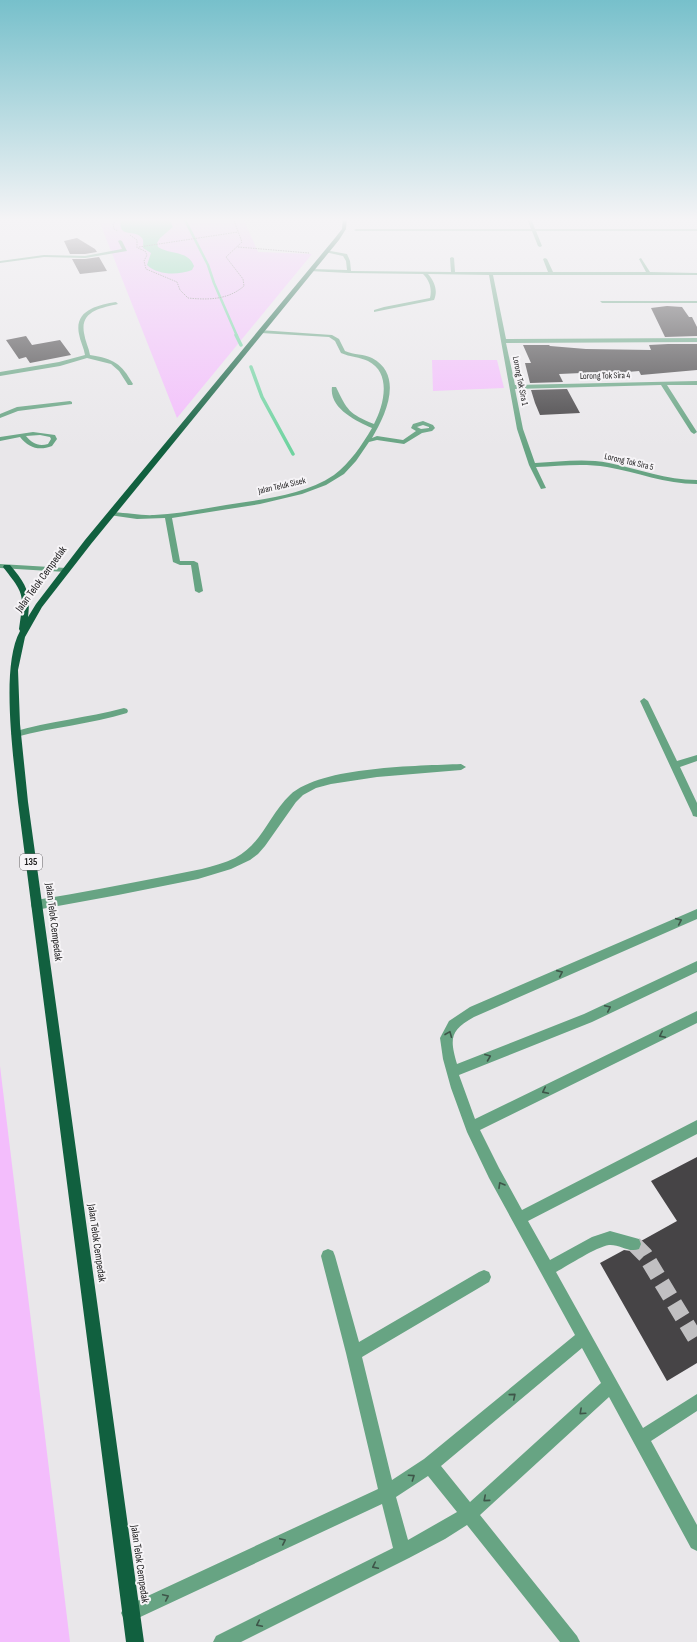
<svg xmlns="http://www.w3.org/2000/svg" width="697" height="1642" font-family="'Sofia Sans Condensed',sans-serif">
  <rect width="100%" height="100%" fill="#e9e7ea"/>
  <path fill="#f3bdfc" d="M98,218H243L258,252L312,254L177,418Z
    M432,360H497L504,388L433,391Z
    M0,1066L70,1642H0Z"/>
  <path fill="#6fd3a0" d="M121,218L169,219L173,227L160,238L157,243L158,247C170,255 188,250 194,266L192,270C179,275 159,276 147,265L151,253L143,248C143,245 144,240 142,238C134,228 117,240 121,218Z"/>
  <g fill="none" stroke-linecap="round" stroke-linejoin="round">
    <path stroke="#6fd3a0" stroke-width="2.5" d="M184,218L208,265L214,283L237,336"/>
    <path stroke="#6fd3a0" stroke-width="3.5" d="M236,335L241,345
      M251,367L262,397L293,454"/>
  </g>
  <path fill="#464446" d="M77,238L95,249L97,252L85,254H70L64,241Z
    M99,257L107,271L80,274L72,259H85Z
    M667,306L682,307L689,317H692L697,327V336L665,337L651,308Z
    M26,336L32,345L60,340L71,355L30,363L26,357L19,359L6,340Z
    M668,344H697V370L641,375L639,371L605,374L604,372L559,374L563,382L530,383L525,363H531L523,345H549L550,346L586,349L651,350L649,345Z
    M567,389L580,413L540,415L535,403L531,390Z
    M697,1157V1363L667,1381L600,1263L624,1250L631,1251L639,1250L642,1245L641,1241L677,1221L651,1181Z"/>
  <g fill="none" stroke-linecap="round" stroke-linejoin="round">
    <path stroke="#c1c0c2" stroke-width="16" stroke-dasharray="16 8" stroke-linecap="butt" d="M634,1244L645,1255L697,1341"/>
    <path stroke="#807e80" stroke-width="1" stroke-dasharray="1.5 1" stroke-linecap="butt" d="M118,218L113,224L114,229L118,231
      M130,235L137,240V248
      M139,247L238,232
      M238,247L309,253
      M138,248L145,251L147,255L144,261L146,269L177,282L180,290L188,298C208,300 228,300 244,286L243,279L226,257L242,242L233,218"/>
    <path fill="#67a483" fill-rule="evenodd" d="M527,218H531L535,229H697V231H536L542,246L540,247L538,246L532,231H356L354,230L356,229H531Z
      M120,240L122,241L127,251L85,258L44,257L0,263V261L44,255L85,256L122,249L118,241Z
      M325,250L347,254L350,261L351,271L451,272L450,258L452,257L454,258L455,272H548L543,259L545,258L547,259L553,272H646L639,259L641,258L650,272L697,273V275H493L506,339L697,338V342L506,343L515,385L697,381V385H667L697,432L694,434L691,432L661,385L515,389L523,429L535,463C559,462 584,458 609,463C639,469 666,480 697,480V484C665,484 637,472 607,467C583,463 560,466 536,467L546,488L541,489L529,465L517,429L489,275L428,274C435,282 438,291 434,300L374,312V310L384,307L430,298C432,289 430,281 423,274L349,273L309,271L311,269L347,270L346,261L343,256L325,252Z
      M600,301H697V303H602Z
      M116,302L118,304C101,308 80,311 84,333C85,341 89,348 90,355C114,359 121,363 133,384L132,385H128L119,371L111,364L87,358L60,366L0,376V372L59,362L85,355C84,348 80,341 79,334C74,310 98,305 116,302Z
      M259,330L332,335L339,339L345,351C354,355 364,354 372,358C404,375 386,415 372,438L377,436L403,440L416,431L411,428L413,424L423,421L433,425L435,428L432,431L422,433L404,444L377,440L369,442L356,461L344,474L326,485L302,494L260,504L172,518L180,561H194L198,563L203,591L199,593L195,591L191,565H180L173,562L165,518L137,519L109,515V513C119,511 140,516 154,515C178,514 202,509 226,505C262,499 303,496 334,475C350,463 362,445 372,428C356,421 329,408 332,387H336C347,410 349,414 374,424C384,405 392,373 368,361C360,357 350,357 341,353L335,341L329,337L261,333L259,332ZM423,425L429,427V428L421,429L417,427Z
      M70,401L72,402V404L18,411L0,418V414L17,407Z
      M33,432L55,435L57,439L52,446C39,451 29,448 20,437L0,441V437ZM40,435L50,437L51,439L48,444C38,447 32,443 26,436Z
      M0,564L66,568L70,570L66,572L0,568Z
      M644,698L648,701L677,761L697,755V761L680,767L697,803V817L693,816L692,813L640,701Z
      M124,708L127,709L128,711L127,713C91,724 53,727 16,737L11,734L13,732C49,721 87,718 124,708Z
      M461,764L466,767L461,770L377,777L331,784L316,788L303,795L296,802L265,846L258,854L250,860L231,869L198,879L118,895L36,910L32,908L31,905L32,902L36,900C80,893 124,884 167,876C190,871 214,868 235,858C262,844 269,815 290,795C321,766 419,766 461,764Z
      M697,909V919L474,1017C449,1031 450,1039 457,1064L584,1014L697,961V972L592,1022L459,1075L475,1119L697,1011V1023L480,1130L499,1168L522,1210L697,1120V1134L528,1221L550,1260L592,1237L610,1231L639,1239L641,1244L639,1249C629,1253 619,1244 609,1245C596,1247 569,1265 556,1272L643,1428L697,1394V1411L651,1441L697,1525V1551L691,1548L609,1397L480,1515L577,1636L580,1642H560L467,1525L445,1539L409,1558L241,1642H213L216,1636L393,1548L382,1504L136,1619L130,1622L124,1619L121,1613L124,1607L378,1489L346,1353L321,1256L323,1251L328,1249L333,1251L335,1256L359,1342L479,1272L484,1270L489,1272L491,1277L489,1282L362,1357L392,1480L424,1459L575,1335L489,1178L467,1132L451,1088L443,1059L440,1038L449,1021L470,1007ZM582,1348L601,1383L470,1502L441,1466ZM428,1476L457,1512L408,1540L396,1497Z"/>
    <path fill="#11603f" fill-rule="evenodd" d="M343,218H347L346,229L339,240L91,544L42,607L25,637L18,670L20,724L28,802L144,1642H126L18,802C14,760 0,667 20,631L19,629C24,594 25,595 3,567L4,565H10C26,584 31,592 28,617L36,604L85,540L335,238L342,229Z"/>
  </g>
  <defs><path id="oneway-chevron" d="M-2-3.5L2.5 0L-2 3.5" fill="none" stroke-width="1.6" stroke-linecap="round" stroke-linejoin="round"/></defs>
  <g stroke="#3e5649">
    <use href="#oneway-chevron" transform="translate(679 921) rotate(-24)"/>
    <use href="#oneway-chevron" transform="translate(560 973) rotate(-24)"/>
    <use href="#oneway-chevron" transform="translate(608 1008) rotate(-25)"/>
    <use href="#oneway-chevron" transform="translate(449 1034) rotate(-68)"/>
    <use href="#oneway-chevron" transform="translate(662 1035) rotate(154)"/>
    <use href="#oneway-chevron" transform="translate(488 1057) rotate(-22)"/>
    <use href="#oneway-chevron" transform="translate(545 1091) rotate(154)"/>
    <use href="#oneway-chevron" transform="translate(501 1185) rotate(-120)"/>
    <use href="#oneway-chevron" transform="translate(513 1396) rotate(-40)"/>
    <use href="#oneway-chevron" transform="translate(582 1412) rotate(138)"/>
    <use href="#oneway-chevron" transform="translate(412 1477) rotate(-34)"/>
    <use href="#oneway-chevron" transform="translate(486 1499) rotate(139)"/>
    <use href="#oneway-chevron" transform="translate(283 1541) rotate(-25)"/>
    <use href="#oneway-chevron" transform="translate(375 1566) rotate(154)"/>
    <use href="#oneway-chevron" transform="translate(166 1597) rotate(-25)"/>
    <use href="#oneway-chevron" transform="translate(259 1624) rotate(154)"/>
  </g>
  <linearGradient id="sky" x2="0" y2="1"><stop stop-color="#77c0cb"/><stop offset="0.49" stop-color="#f5f4f6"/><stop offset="1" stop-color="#f5f4f6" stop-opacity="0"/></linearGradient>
  <rect width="697" height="448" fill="url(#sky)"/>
  <g text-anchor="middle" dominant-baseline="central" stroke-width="4" stroke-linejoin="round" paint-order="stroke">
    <g font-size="9" fill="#232223" stroke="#f6f4f7">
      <text transform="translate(605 376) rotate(-1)">Lorong Tok Sira 4</text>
      <text transform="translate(520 381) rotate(79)">Lorong Tok Sira 1</text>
      <text transform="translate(629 462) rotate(13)">Lorong Tok Sira 5</text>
      <text transform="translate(282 486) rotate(-13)">Jalan Teluk Sisek</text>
    </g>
    <rect fill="#f6f4f7" stroke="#626163" stroke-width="1" x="20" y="854" width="22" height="16" rx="3"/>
    <g font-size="10" font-weight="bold" fill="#232223">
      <text x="31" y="862">135</text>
    </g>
    <g font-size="11" fill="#232223" stroke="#f6f4f7">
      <text transform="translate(41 579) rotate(-54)">Jalan Telok Cempedak</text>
      <text transform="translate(54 922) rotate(83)">Jalan Telok Cempedak</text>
      <text transform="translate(97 1243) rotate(82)">Jalan Telok Cempedak</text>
      <text transform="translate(140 1564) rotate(82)">Jalan Telok Cempedak</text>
    </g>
  </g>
</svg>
